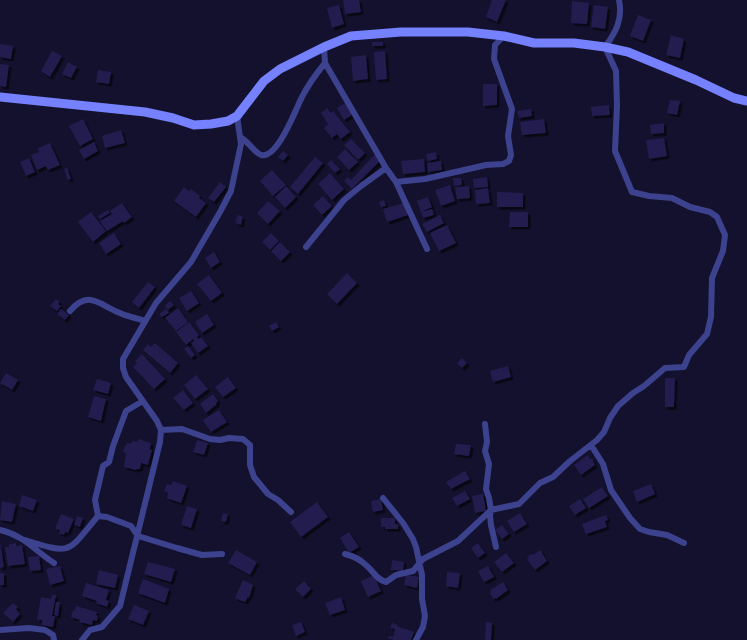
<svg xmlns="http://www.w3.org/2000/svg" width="747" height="640" font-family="'Public Sans',sans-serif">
  <defs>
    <filter id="shadow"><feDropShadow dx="2.5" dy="2.5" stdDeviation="0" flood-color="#0009"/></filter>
  </defs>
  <rect width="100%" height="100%" fill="#13112d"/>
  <path fill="#211d4f" filter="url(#shadow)" d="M343,0H359L361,12L345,14Z
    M492,0H506L497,22L486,17Z
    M572,1L589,3L587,24L571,23Z
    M339,5L344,24L332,28L327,8Z
    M594,5L608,7L605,29L591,27Z
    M638,15L651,20L643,41L630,36Z
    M671,35L684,39L680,58L666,55Z
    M372,42H383V46H372Z
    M0,44L13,46L11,59L0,57Z
    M52,51L62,56L50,77L41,71Z
    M385,51L387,79L376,80L374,52Z
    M366,55L368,79L353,81L351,57Z
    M68,62L77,67L71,78L62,74Z
    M0,64L9,65L6,87L0,86Z
    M98,70L111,72L109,84L96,82Z
    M483,84H497V105L483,106Z
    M670,100L680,101L677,115L667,113Z
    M345,103L352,115L344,120L337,108Z
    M609,105L610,115L592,116L591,107Z
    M327,108L331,113L333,111L350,132L341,139L337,134L332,138L324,128L328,124L321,113Z
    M531,109L532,116L519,118L517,111Z
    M83,119L93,139L80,146L69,126Z
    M544,119L546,133L522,135L520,122Z
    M664,123V133L651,134L650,125Z
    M121,130L125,143L105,148L102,136Z
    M664,138L667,156L649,159L646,140Z
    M351,139L365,153L358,160L344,145Z
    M94,142L98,151L84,159L79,150Z
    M50,143L60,165L48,170L46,166L37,170L31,155L39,152L38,148Z
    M345,149L358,162L349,170L337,157Z
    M283,151L288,155L283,161L278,157Z
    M436,152L437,159L428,161L426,154Z
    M375,154L381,160L352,189L344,181L348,177L351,180Z
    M315,157L323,163L298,194L290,187Z
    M29,158L35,172L26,176L20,162Z
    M424,159L425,172L403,174L401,161Z
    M331,160L340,169L335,173L327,164Z
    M441,161L442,170L428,172L427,163Z
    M67,168L71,179L68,180L64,169Z
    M272,170L286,185L273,196L260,181Z
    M330,173L344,189L332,200L318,184Z
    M487,177L488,187L474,188L473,179Z
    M453,178H461L462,185L454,186Z
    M220,182L226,187L214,202L208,198Z
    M450,185L455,201L441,206L435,190Z
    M286,186L296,197L285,208L275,197Z
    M469,186L470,198L457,199L455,187Z
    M184,187L189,191L191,189L200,196L199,198L206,203L196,217L174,201Z
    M488,188L490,203L476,204L475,190Z
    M497,192L523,193V207H497Z
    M323,196L332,206L322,215L313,205Z
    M428,197L432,207L421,212L417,201Z
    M384,200L386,206L381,207L379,202Z
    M268,201L280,211L268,224L257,213Z
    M122,203L132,217L124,223L123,221L107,231L100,221L112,214L110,211Z
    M404,203L408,215L387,222L383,209Z
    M432,209L434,215L423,218L421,212Z
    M108,210L110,213L100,219L98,216Z
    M91,212L106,231L93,242L78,222Z
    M510,212H528V227H509Z
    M238,215L243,217L241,225L235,223Z
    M440,215L444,223L427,232L422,224Z
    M447,225L456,243L439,251L430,233Z
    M114,233L121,244L106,254L99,243Z
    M271,233L279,241L270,250L262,242Z
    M280,242L290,252L281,261L271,251Z
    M214,252L220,262L211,268L205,258Z
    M347,273L357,283L337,304L327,294Z
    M209,275L222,293L211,301L197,284Z
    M148,282L155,287L139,308L132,302Z
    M191,291L199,303L187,311L179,298Z
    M56,299L60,302L58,304L61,306L57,311L50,306Z
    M170,301L174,305L168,310L165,306Z
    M178,308L188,322L176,331L165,318Z
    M61,309L69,315L65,320L57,314Z
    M166,309L169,313L162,317L159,314Z
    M207,314L214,325L202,333L195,322Z
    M189,322L199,335L197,337L198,339L201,337L208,346L198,353L191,343L194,341L193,339L186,345L176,332Z
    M276,322L279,327L272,331L269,326Z
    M155,343L178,363L170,373L143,350L148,344L151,347Z
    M188,346L195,355L191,358L184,349Z
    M142,354L165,379L154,389L133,367L137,363L135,361Z
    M462,358L467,363L462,368L457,363Z
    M508,366L511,377L493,382L490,371Z
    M6,373L18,380L12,390L0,383Z
    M196,375L208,389L195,399L184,385Z
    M228,377L236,388L223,397L215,387Z
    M665,378H675L674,407H665Z
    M97,379L111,383L108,394L93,390Z
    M183,390L193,403L184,410L173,398Z
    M213,394L218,401L216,403L217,404L206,413L200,404Z
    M94,396L106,399L101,421L88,417Z
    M219,410L227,422L211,432L203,420Z
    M138,439L151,443L150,449L152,450L148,465L141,463L140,469H137L136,470L124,467L126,453L123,452L125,445L126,446L127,443L131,444L132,441L137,442Z
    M197,440L208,443L204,455L193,452Z
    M456,444L471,445L469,456L454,454Z
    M588,455L590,459L592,458L595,465L581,475L574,465Z
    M465,471L470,479L451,489L446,482Z
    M173,481L187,486L181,503L167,498L168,493L164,491L167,484L171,485Z
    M651,484L655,494L637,502L633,491Z
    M602,487L608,496L589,508L583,499Z
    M465,491L470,499L457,506L452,498Z
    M483,494L486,511L475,513L472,496Z
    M22,495L37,500L33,511L19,506Z
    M381,499L383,510L373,512L371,501Z
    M580,499L586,508L575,515L569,506Z
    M2,501L16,504L12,522L0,520Z
    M317,502L328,517L301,537L290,522Z
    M187,506L197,509L191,528L181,525Z
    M223,513L228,514L226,522L221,521Z
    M520,513L527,524L514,532L507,521Z
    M61,514L74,519L68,533L65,532L64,535L59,533L60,530L55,529Z
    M606,515L608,520L605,521L607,527L586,534L582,524Z
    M77,516L83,518L80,527L74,525Z
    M381,518H395V524H398V529H385V527H381Z
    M502,525L509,534L502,539L495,530Z
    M349,532L359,547L349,553L340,538Z
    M0,542L4,567L0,568Z
    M16,543V546L22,545L25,564L8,566L5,547H9V544Z
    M478,543L485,553L478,558L471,548Z
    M236,550L257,562L250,575L228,563Z
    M540,550L547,561L535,570L527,559L529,557L528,556L532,554L533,555Z
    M506,553L514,563L502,572L494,562Z
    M39,556L41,570L30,571L28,557Z
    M392,560L404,562L403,571L391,570Z
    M148,562L175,569L171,582L144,574Z
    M60,566L64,581L50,585L46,569Z
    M488,566L494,577L484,582L478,571Z
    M99,570L118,575L115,588L96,584Z
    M447,572L460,573L458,588L446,586Z
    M0,573H4V585H0Z
    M374,575L381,591L368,597L361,581Z
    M406,575L419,577L417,588L404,585Z
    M143,579L169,589L165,603L138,593Z
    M243,580L253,585L249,598L248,597L245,602L235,598Z
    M304,581L311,589L303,597L295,589Z
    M503,582L508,590L496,599L495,598L493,599L490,593L491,592L490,590Z
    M86,583L109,590L106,600L109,601L107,607L96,603L97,601L82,596Z
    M52,595H56L52,616H55L53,627L42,625V620H37L41,597L51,599Z
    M341,597L345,610L330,615L325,603Z
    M56,602H60L58,616L54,615Z
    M13,603L18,607L16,609L20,614L13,622L3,613Z
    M134,605L149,611L143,625L128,619Z
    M76,606L97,612L96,615L98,616L97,621L93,620L92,625L79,622L80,620L71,617L73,610H75Z
    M301,622L305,632L296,636L292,625Z
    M486,622L492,623L491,640H485Z
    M392,623L398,625L397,626L414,632L411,640H394L388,638L389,636L393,637L395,629L390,628Z"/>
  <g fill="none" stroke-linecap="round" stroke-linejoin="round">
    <path stroke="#3c428d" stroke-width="6" d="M324,47L325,63L386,168L396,182L427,249
      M240,137C248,141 255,153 261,155C278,159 296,108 302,97C308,85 316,74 325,63
      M396,182L425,179L486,165L503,164L509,161L511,155L508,136L512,109L494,59L495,45L504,36
      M306,247L344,200L361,186L386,168
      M70,311C89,289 99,305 120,313C128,317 137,318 145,321
      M485,424L487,442L485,451L489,464L486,489L489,498L491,510L490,516L491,525L496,547
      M161,430L182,429L210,439L220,440L229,438L243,439L250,445V465L254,477L268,494L278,500L291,512
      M591,445L603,464L611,490L630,518L640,529L649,532L667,535L684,543
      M383,498L403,523L413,539L416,547L422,575V599L425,616L423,627L416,640
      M98,516L95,500L103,466L109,462L113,446L126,411L143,401
      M0,530C25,536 34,550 54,563
      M25,540C73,555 67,553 98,516L107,517L131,526L138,536L177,548L202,555L222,554
      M345,554C354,556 361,560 367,566C374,572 377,580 386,582L396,575L413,571L423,559L458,541L491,510L519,504L540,483L553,477L570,461L597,440L604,432L610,418L618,406L633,393L644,386L665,368L684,367L689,355L707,334L711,317L712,278L723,251L725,235L717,217L710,212L690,207L672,198L649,196L632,192L615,151L617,105L616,71L605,47C616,32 623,19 619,0
      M0,630L29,628L45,630L53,635L54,640
      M82,640L90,630L102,627L120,606L160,442L161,430L157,421L126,377L123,368V359L156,303L191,262L220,212L231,191L241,144L237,116"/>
    <path stroke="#7581ff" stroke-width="9" d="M0,97L145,112L173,118L194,125L211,124L228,121L237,116L264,81L280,69L324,47L351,36L401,32H468L504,36L534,43H574L605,47L628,52L696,80L734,98L747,101"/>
  </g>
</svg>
